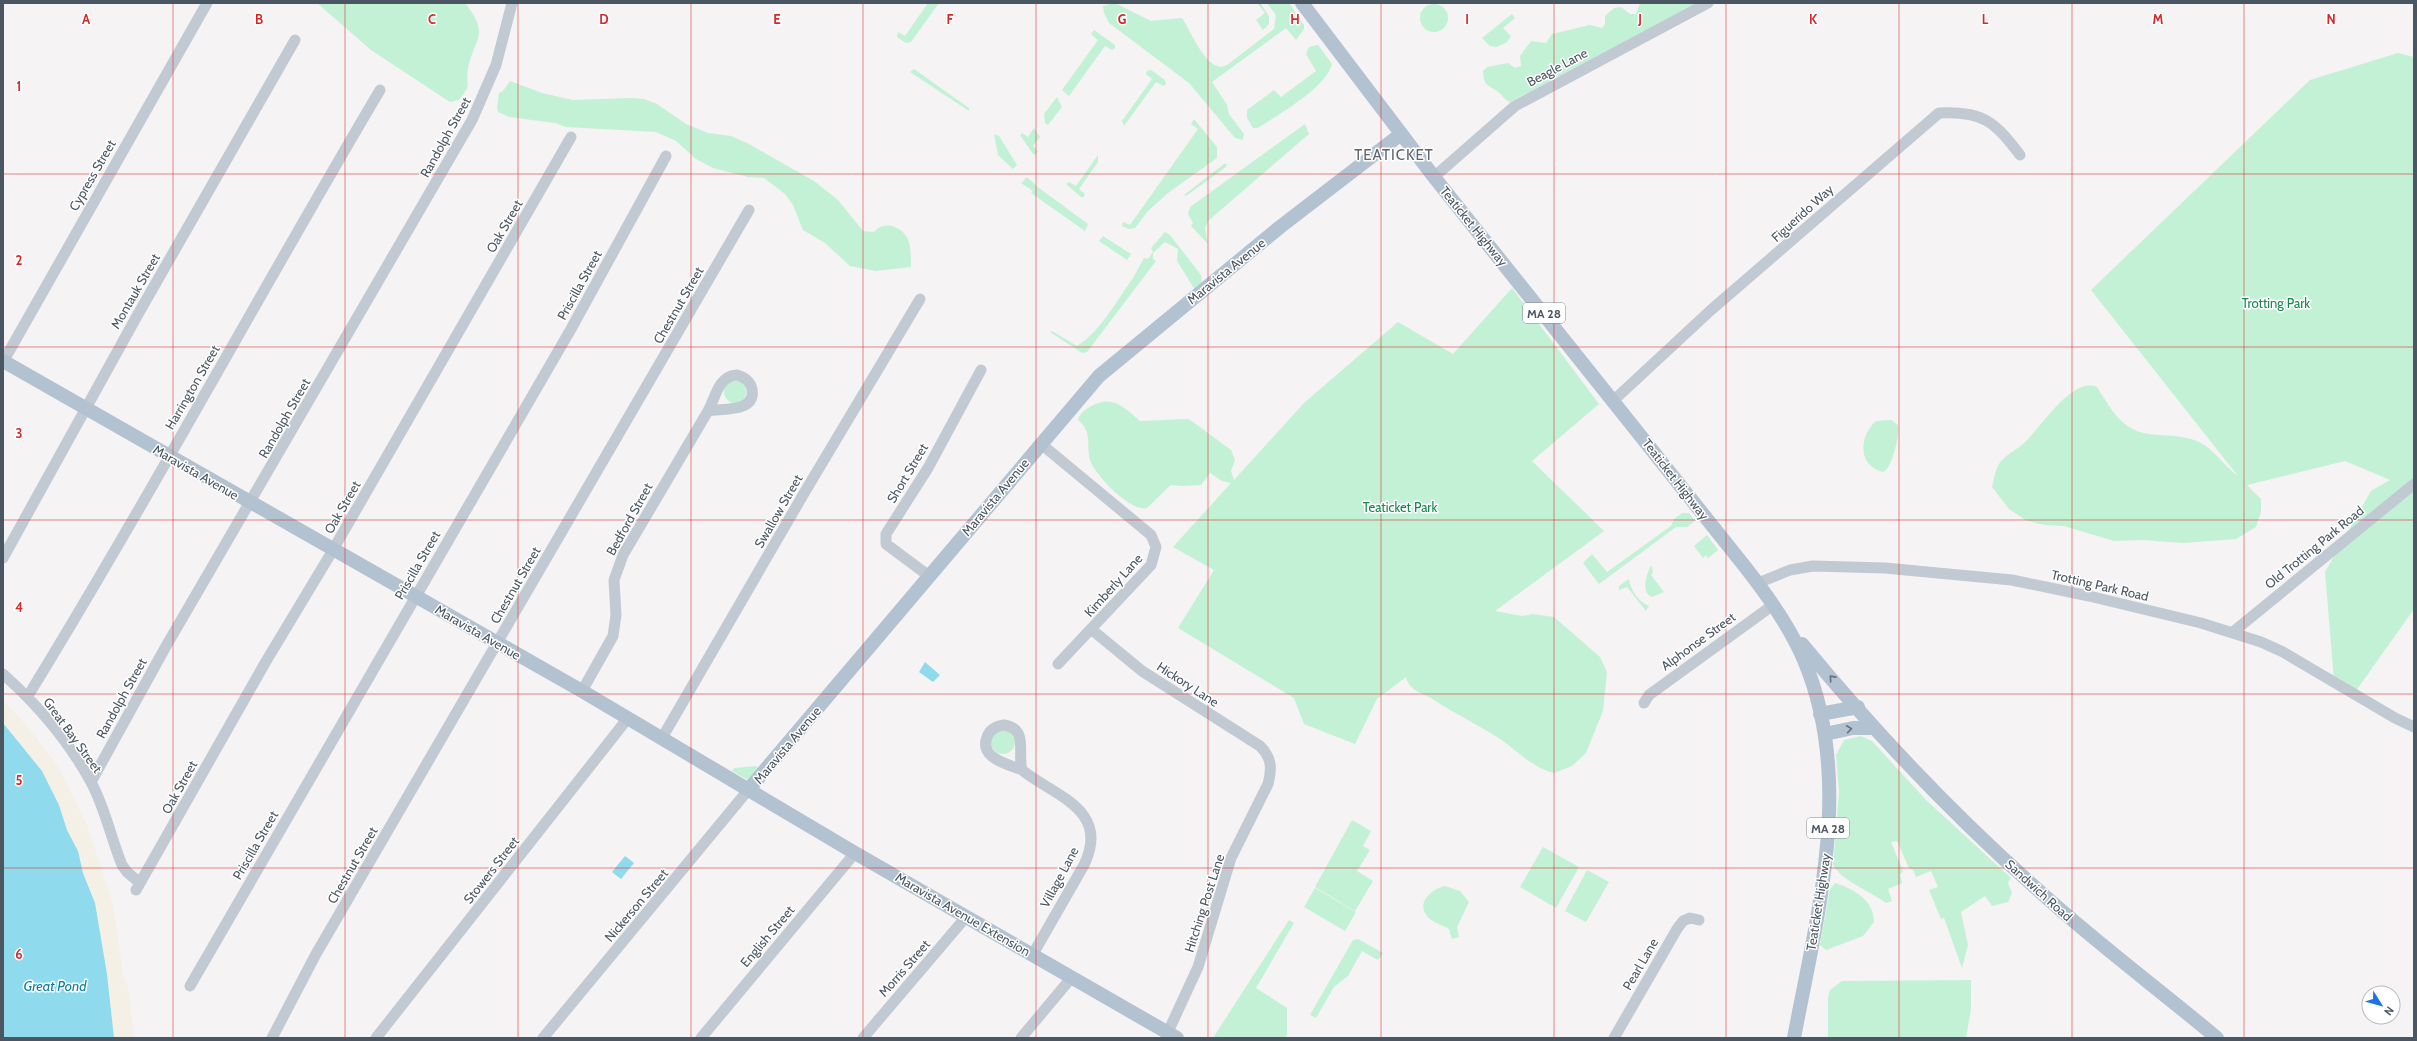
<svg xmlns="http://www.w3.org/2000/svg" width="2417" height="1041" font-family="Cabin,sans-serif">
  <rect width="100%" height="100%" fill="#f5f3f3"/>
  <path fill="#c3f1d5" d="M317,3H465C491,36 474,37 468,69C465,86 473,83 459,100L450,102L371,50Z
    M928,3H939L911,42L906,43L897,37L898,32L905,36Z
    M1115,3L1151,21L1182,18C1191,31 1208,76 1227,65L1274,29L1276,15L1267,3H1289L1304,25V29L1296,40L1286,28L1212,82L1227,105L1229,114L1244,134L1243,140L1235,138L1189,83L1109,23L1104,13L1103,6Z
    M1257,3H1260L1269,16V24L1263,30L1256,20L1265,13Z
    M1640,3H1698L1510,102C1504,100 1502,94 1497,91C1486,84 1484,85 1483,71L1487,67L1508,63L1515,68L1521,66L1520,56L1531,41L1546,43L1552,34L1590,25L1602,28L1605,24V16L1614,8L1621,7L1630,14H1636Z
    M1420 18a14 14 0 1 1 28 0a14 14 0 1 1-28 0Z
    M1512,14L1515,18L1503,28L1511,36L1507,42L1497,47L1490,46L1482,38Z
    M1094,30L1115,45V48L1112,50L1105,46L1069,96L1062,90L1098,40L1091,34Z
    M1318,45L1332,64C1326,88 1279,114 1258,128H1253L1247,118V110L1274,90L1281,97L1316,71L1306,54L1309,47Z
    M2398,53L2414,57V609L2353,695L2334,680L2325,572L2371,491L2390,480L2345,461L2247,485L2261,499V512L2256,527L2236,539L2183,543L2142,540L2114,541L2064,526L2045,525L2027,521L2009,509L1992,487C1994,480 1995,470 1999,464C2005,455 2015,451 2023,444C2040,429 2072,376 2097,387C2114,414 2124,434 2159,435C2173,436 2186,436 2199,442C2215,450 2224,466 2238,476L2091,290L2310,80Z
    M914,69L969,108V111L910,72Z
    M1151,70L1165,80L1166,84L1163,86L1156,82L1124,126L1122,121L1152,79L1146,74L1147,71Z
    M510,81L542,93L573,100L631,98L644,99L657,104L686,124L708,133L731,136L747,143L814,181L838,200L863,231L874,232C885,219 904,227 909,242C911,250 911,259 911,267L876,271L850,266L825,243L803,230L793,205L785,194L764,178L748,177L713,168L696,159L676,141L656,132L566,127L555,123L509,117L498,112L497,108L499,93L503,91Z
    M1057,97L1062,107L1048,125L1045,123L1044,114Z
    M1194,119L1217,147V158L1168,193L1148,211L1135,228L1129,229L1122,226L1123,222L1130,225L1198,129L1191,124Z
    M1305,124L1309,134L1208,221L1205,228L1208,244L1191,226L1193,223L1188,214L1190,207Z
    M1034,128L1040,137L1033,146L1038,151L1036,155L1033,154L1020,135L1022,133L1028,137Z
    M994,134L999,136L1017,165L1013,169L998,155Z
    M1098,155V162L1079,189L1085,194L1084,197H1081L1066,184L1069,182L1076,186Z
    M1224,164H1227L1226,167L1186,196L1184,195Z
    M1027,177L1039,188L1088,224L1085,231L1031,193L1033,191L1021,183Z
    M1165,232L1170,235L1201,275L1202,282L1195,290L1177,261L1178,249L1165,242L1153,253V259L1156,261L1087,352L1082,353L1050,332L1052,331L1077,346C1099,333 1116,302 1133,278L1144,258L1148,259L1153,252L1151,248Z
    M1103,236L1131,254L1127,260L1099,241Z
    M1512,288L1599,404L1532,461L1604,531L1495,611L1522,616L1533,614L1554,617L1600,657L1607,672L1603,711L1586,753L1572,766L1554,773C1535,769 1518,752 1503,741C1481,726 1457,715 1434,700C1422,692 1410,692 1406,677L1377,699L1355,744L1304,724L1294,698L1178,628L1214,570L1173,547L1231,483L1222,481L1210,473L1201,485L1181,486L1171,485C1167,488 1149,507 1147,508C1131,513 1094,474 1090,460C1086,445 1093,432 1078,420C1079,415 1083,411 1088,408C1112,394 1121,405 1140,421L1188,419L1193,422L1231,450L1235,460L1231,471L1234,480L1304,403L1398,322L1453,354Z
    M724 392a11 11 0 1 1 22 0a11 11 0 1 1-22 0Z
    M1891,420L1898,425C1900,434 1892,469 1883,472C1857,466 1859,436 1876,421Z
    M1682,513H1689L1695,521L1687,527H1676L1599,584L1583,563L1592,554L1607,572L1671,526L1674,519Z
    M1707,535L1718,550L1708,558L1706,555L1703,558L1694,546Z
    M1651,565L1653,572L1651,575L1664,592L1652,597C1640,592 1647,574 1651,565Z
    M1629,579C1630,590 1639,602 1649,606L1646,611L1627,587L1619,590V586Z
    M991 742a12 12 0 1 1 24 0a12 12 0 1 1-24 0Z
    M1861,736L1872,741L1926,800L2011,878L2008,883L2012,893L2008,902L1992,906L1985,896L1961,912L1968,945L1962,968L1944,918L1941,919L1929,890L1938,887L1931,871L1916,877L1913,870L1909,868L1897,841L1891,842L1903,871L1900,875L1902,883L1888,889L1892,901L1886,903C1870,891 1842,881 1833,865L1839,792L1836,755L1844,740Z
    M756,766L758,768L748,780L732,771L734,768Z
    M1352,820L1371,831L1363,846L1370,850L1357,871L1373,881L1355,911L1315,887Z
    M1543,847L1579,867L1556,908L1520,887Z
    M1587,870L1609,882L1586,922L1565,911Z
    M1835,883C1855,889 1874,901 1874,922L1863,936L1826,950L1820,945L1830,889Z
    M1445,886L1460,891L1469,902L1457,927L1459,937L1452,939L1449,929C1443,925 1431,922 1427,916C1416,902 1432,889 1445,886Z
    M1315,888L1356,912L1345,931L1304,907Z
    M1289,920L1294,923L1256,988L1287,1008V1036L1283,1038H1213Z
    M1358,939L1383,953L1378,960L1362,951L1348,976L1334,987L1316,1018L1310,1015L1353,940Z
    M1971,980V1009L1966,1038H1828V997L1830,990L1842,981Z"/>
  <path fill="#f5f0e5" d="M3,700L25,724L58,766L87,825L113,904L123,972L129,992L134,1038H114L107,974L92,894L83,873L73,840L67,830L59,805L42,771L3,723Z"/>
  <path fill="#90daee" d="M925,662L940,675L933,682L919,672Z
    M3,723L42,771L59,805L67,830L78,851L83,873L95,903L107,974L114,1038H3Z
    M625,856L634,863L621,879L612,872Z"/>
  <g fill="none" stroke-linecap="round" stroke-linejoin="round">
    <path stroke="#c1cad2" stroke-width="11" d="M1434,177L1515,106L1708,3
      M3,362L207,3
      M737,375C744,377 750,381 752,389C756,413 722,408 708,411C716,397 718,376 737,375Z
      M1614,400L1711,310L1939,113C1983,111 1994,121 2020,155
      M1040,443L1151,535L1156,547L1151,565L1058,664
      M3,558L137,316L295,40
      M929,576L886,544V534L928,468L981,370
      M1758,583L1790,570L1813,566L1885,568L2012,580L2089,596L2201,623L2261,642L2283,652L2395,718L2414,727
      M1091,629L1142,671L1260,746C1272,758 1272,768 1268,784L1231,858L1198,967L1168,1032
      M2233,632L2414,484
      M3,674C37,704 69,742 91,782C105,808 111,838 122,865L127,872L140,883
      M582,691L613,636L616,615L614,580L623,555L708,411
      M28,696C150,497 261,291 380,90
      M1644,703L1649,695L1773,605
      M1004,725C1029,729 1017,752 1022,770C1007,764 979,758 987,737C990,729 996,726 1004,725Z
      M662,738L803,495L920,299
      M1022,770C1054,796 1111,809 1084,865L1033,954
      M91,782L165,648L472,120L496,65L512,3
      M136,890L265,663L330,555L571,137
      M190,986L571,329L666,156
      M272,1038L316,954L749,210
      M376,1038L628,718
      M543,1038L749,789
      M701,1038L855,853
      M863,1038L966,917
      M1021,1038L1072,977
      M1614,1038L1677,929L1683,921L1690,918L1699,920"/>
    <path stroke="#b3c2d1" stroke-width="14" d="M1302,3L1434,177L1746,568C1768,596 1790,627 1804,660C1855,781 1817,915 1794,1038
      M3,361L582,691L855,853L1177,1038
      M1802,644C1877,735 1958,820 2047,898C2102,947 2161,991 2217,1038
      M1820,714L1858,707
      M1825,734L1853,728H1874
      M749,789L1099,376L1280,227L1401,134"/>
  </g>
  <defs><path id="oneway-chevron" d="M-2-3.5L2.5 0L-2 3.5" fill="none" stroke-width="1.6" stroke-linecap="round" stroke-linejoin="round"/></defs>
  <g stroke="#64717d">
    <use href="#oneway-chevron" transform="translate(1832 678) rotate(-132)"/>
    <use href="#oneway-chevron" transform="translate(1849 729) rotate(-8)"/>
  </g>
  <path fill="none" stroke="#d62828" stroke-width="1" stroke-opacity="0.55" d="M173,3V1038M345,3V1038M518,3V1038M691,3V1038M863,3V1038M1036,3V1038M1208,3V1038M1381,3V1038M1554,3V1038M1726,3V1038M1899,3V1038M2072,3V1038M2244,3V1038M3,174H2414M3,347H2414M3,520H2414M3,694H2414M3,868H2414"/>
  <g text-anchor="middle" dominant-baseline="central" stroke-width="3" stroke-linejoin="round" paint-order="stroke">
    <g fill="#fff" stroke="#808990" stroke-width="1">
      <rect x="1523" y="303" width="42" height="20" rx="3"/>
      <rect x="1807" y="818" width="42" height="20" rx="3"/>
    </g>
    <g font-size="12" font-weight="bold" fill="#4a5661">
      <text x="1544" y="313">MA 28</text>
      <text x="1828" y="828">MA 28</text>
    </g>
    <g font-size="13" fill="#4a5661" stroke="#fff">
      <text transform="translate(1557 67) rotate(-28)">Beagle Lane</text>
      <text transform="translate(445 137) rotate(-61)">Randolph Street</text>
      <text transform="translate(92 175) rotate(-60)">Cypress Street</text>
      <text transform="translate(1802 213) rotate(-42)">Figuerido Way</text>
      <text transform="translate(504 226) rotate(-60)">Oak Street</text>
      <text transform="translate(1474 226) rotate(51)">Teaticket Highway</text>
      <text transform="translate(1226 271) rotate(-39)">Maravista Avenue</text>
      <text transform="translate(579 285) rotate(-61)">Priscilla Street</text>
      <text transform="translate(135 291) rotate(-60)">Montauk Street</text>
      <text transform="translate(678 305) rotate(-60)">Chestnut Street</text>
      <text transform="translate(192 387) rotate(-60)">Harrington Street</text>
      <text transform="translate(284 418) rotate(-60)">Randolph Street</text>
      <text transform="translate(196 472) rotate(30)">Maravista Avenue</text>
      <text transform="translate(907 473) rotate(-59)">Short Street</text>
      <text transform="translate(1676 479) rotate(52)">Teaticket Highway</text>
      <text transform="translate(995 497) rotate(-50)">Maravista Avenue</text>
      <text transform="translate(342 507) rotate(-60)">Oak Street</text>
      <text transform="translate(778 511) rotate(-60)">Swallow Street</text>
      <text transform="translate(629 519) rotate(-61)">Bedford Street</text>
      <text transform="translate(2314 547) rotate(-39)">Old Trotting Park Road</text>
      <text transform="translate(417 565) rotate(-60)">Priscilla Street</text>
      <text transform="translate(515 585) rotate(-60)">Chestnut Street</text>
      <text transform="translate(1113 585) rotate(-48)">Kimberly Lane</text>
      <text transform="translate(2100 585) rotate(13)">Trotting Park Road</text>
      <text transform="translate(478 632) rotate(30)">Maravista Avenue</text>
      <text transform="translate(1698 641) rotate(-36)">Alphonse Street</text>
      <text transform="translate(1188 684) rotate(33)">Hickory Lane</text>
      <text transform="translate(121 698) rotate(-61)">Randolph Street</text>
      <text transform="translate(73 735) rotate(54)">Great Bay Street</text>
      <text transform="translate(787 745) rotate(-50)">Maravista Avenue</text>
      <text transform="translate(179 787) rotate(-61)">Oak Street</text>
      <text transform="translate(255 845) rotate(-60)">Priscilla Street</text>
      <text transform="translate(352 865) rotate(-60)">Chestnut Street</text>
      <text transform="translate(491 870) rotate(-52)">Stowers Street</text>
      <text transform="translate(1059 877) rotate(-62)">Village Lane</text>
      <text transform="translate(2039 890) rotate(42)">Sandwich Road</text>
      <text transform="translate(1818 902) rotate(-81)">Teaticket Highway</text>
      <text transform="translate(1204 903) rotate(-72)">Hitching Post Lane</text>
      <text transform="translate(636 905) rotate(-50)">Nickerson Street</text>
      <text transform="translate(963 914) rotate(30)">Maravista Avenue Extension</text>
      <text transform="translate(767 936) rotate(-50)">English Street</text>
      <text transform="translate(1640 964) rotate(-60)">Pearl Lane</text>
      <text transform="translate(904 968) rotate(-49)">Morris Street</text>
    </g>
    <g font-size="13" fill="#17864f" stroke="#fff">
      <text x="2276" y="303">Trotting Park</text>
      <text x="1400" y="507">Teaticket Park</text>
    </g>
    <g font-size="14" font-style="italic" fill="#0c7c9b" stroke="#fff">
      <text x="55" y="986">Great Pond</text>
    </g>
    <g font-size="15" letter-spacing="1" fill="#5f6368" stroke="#fff">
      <text x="1394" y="155">TEATICKET</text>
    </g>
  </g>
  <g font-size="13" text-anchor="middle" font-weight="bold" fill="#d62828" stroke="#fff" stroke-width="3" stroke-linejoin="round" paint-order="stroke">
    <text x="86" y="24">A</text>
    <text x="259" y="24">B</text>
    <text x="432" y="24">C</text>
    <text x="604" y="24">D</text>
    <text x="777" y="24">E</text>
    <text x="950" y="24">F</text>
    <text x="1122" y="24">G</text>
    <text x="1295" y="24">H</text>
    <text x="1467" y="24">I</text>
    <text x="1640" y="24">J</text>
    <text x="1813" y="24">K</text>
    <text x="1985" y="24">L</text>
    <text x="2158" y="24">M</text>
    <text x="2331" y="24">N</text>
    <text x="19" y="91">1</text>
    <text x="19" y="265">2</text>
    <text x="19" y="438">3</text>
    <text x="19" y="612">4</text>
    <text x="19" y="785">5</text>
    <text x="19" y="959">6</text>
  </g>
  <rect width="2417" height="1041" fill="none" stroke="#4a5661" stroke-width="8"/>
  <g transform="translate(2381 1005) rotate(127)"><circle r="19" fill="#ffffff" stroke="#b7bbc0"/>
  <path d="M0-3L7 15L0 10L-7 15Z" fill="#1a73e8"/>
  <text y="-6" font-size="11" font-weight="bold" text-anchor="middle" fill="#4a5661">N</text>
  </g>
</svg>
